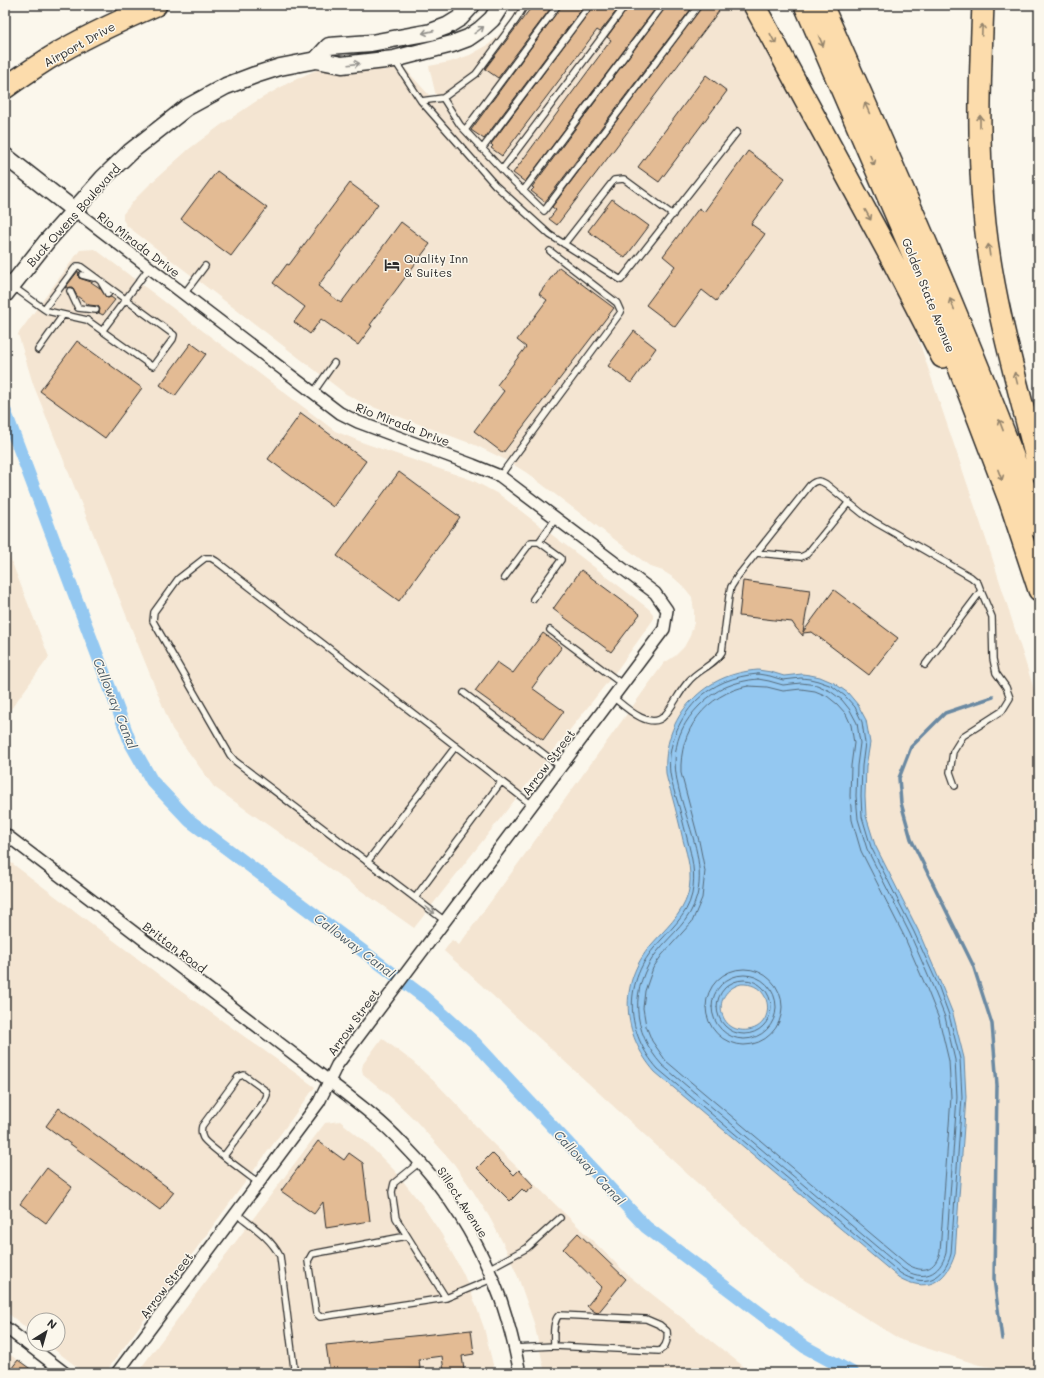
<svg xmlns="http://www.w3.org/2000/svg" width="1044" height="1378" font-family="Mali,sans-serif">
  <rect width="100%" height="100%" fill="#fbf7ec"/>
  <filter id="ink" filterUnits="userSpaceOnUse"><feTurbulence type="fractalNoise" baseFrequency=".025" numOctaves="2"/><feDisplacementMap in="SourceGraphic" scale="8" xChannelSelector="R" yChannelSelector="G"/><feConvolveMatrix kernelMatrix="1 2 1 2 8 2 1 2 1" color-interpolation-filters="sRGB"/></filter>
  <g filter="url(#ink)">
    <path fill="#f4e5d2" d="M519,5H751L907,306L991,554L1039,705V1373H1028L979,1365L901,1340L801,1278L444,951L452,940L459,945L664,663L675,656L684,647L690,636L694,623V611L692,597L684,587L674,578L663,571L651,567L527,473L506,460L475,445L365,404L346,394L127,226L123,220V214L136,198L151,183L189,149L221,125L255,102L290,82L327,65L365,50L384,71L400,63L438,105L429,66L450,62L470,55L488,45L498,36L511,20Z
      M95,249L335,431L364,443L472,480L500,495L649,609L653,614V620L617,670L414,928L214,787L172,729L33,384L18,334L80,250Z
      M5,545L49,657L5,717Z
      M5,858L175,987L315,1087L105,1373H85L47,1344H58V1320H34V1334L5,1311Z
      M382,1038L413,1062L438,1085L462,1110L482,1133L629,1276L752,1373H545L534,1323L518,1277L505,1247L490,1218L473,1191L454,1164L416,1121L393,1099L363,1074L362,1069L363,1064Z
      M340,1121L369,1145L395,1171L422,1205L442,1235L463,1273L474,1300L484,1328L495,1373H137L325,1123Z
      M5,1351L35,1373H5Z"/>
    <path fill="#94c8f1" stroke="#6a89a2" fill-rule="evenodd" d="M758,670L771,672L784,676L802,674L810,675L820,677L834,683L848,693L858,705L866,720L870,743L868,755L866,766L865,796L866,816L875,845L918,930L941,984L953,1014L964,1058L966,1097L955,1254C946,1284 925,1293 898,1277L655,1072C622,1034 618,984 651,945C665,929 682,915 688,894C693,875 688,858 683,840C680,826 676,811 672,796C670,788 667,781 666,773C664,747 673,719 691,701C710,681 732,672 758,670ZM741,984C773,982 777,1026 748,1030C719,1034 709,993 741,984Z"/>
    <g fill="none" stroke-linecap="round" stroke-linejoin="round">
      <path stroke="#556a7a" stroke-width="1" d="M758,674L770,676L783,680L801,678L810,679L818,681L832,686L845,696L855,707L862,722L865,743L862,766L861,796L862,817L871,847L914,932L938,985L949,1015L960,1059L962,1097L951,1254C944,1280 924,1288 900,1273L658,1069C626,1033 623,985 654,948C668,931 687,917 692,894C696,873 692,858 687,838C683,823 680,808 675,794C673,787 671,780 670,773C667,747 678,720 696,701C713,684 734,676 758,674Z
        M758,679L769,681L783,685L801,683L817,685L830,691L842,700L850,710L857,723L860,743L857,766L856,796L858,819L867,849L910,934L933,987L945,1017L955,1060L957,1097L946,1253C940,1275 923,1282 903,1269L662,1065C632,1032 629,988 657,952C672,933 690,922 697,896C713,831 639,767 699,706C715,689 735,681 758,679Z
        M748,686L767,687L783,691L801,689L815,691L827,696L837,704L846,714L851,725L854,743L851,766L850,796L852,820L861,851L904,936L927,989L939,1019L949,1061L951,1097L940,1252C935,1270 923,1274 907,1264L666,1061L652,1041L646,1026L643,1008L645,991L653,968L662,955L692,922L702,898L705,871L699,841L681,773C679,730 706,694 748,686Z
        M706 1007a38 38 0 1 1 76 0a38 38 0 1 1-76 0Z
        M712 1007a32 32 0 1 1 64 0a32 32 0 1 1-64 0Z
        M717 1007a27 27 0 1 1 54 0a27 27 0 1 1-54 0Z"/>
      <path stroke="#6a89a2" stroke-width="3.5" d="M993,697L945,713L911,747L899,778L901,803L911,839L973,965L992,1024L997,1085L994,1279L1002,1339"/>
      <path stroke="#94c8f1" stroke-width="13" d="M5,411L131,744L152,781L190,821L424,997L474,1042L646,1227L805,1347L853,1373"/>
    </g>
    <path fill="#e3bb94" stroke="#2b2b2b" d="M533,5H553L498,78L485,69Z
      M562,5H585L484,139L471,130Z
      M594,5H621L600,32L597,30L502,156L491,148L493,146L491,144Z
      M630,5H658L525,182L513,173L611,40L607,37Z
      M667,5H694L545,202L531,191L534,188L532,187Z
      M703,5H711L719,11L557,225L549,219L556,210L552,207Z
      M706,75L727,91L659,182L638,167Z
      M748,151L785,178L751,224L765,234L716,301L702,290L675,327L646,305L675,266L663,256L699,208L704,212Z
      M217,171L267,208L231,256L181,219Z
      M350,183L378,204L318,286L341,303L401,222L430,244L370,325L372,326L358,345L321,319L310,334L294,322L305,307L273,283L287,264L289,265Z
      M612,199L649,226L625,258L588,231Z
      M559,267L614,308L503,453L474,431L504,391L497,385L526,347L517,340L547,300L539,294Z
      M78,271L79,278L91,282L100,288L106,297L108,298L111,297L115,300L103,315L99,313L100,309L98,306L89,305L77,296L72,287L65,288Z
      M634,331L656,348L631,383L608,366Z
      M77,341L142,388L105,438L40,391Z
      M191,343L206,354L175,396L160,385Z
      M301,413L366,461L333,507L268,459Z
      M399,472L460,517L399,601L337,556Z
      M581,570L640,614L611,652L553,609Z
      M743,581L810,590L803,632L834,590L898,638L869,675L812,632L803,633V636L796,628L792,622L739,616Z
      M543,633L562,647L532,688L564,711L543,740L475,691L497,662L513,673Z
      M59,1108L174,1192L160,1210L46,1126Z
      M318,1141L344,1160L349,1153L363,1163L370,1221L326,1228L323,1202L314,1214L281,1191Z
      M492,1153L514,1175L519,1170L534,1186L526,1193L522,1189L510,1201L477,1168Z
      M47,1168L72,1187L46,1223L20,1204Z
      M578,1233L626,1279L598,1313L595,1312L587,1306L602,1287L563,1249Z
      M471,1330L474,1354L462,1356L464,1370L444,1372L442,1356L419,1359L420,1369L379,1373H330L326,1345Z
      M18,1360L36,1373H8Z"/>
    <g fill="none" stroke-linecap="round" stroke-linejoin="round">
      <g stroke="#2b2b2b" stroke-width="8">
        <path id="service" d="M395,61L421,101L495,185L550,235L621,280L737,132
          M443,98L460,125L507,175L544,211L699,5
          M421,101L443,98L476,74L516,20L525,5
          M465,130L558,5
          M482,149L590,5
          M502,170L626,5
          M523,191L663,5
          M564,244L614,180L624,179L673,215
          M82,275L94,278
          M101,282L108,294
          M12,286L44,309L47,311L87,320L150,365L153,366L173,339L174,335L170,332L80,266H77L75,268L44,309
          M70,291L78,308L96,310
          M184,294L205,266
          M102,331L149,268
          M38,350L63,315
          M313,393L334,363
          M500,476L621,312L617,303L550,251
          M539,542L556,518
          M756,553L801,557L807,554L849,502
          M504,578L531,542H539L561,558V560L533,599
          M550,630L622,684
          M464,693L561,767
          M613,697C625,707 651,732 665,715C674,705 679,692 688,682C697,670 715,665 722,652L729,596L731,587L738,576L810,485C816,480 819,480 826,484L863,514L875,522L971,577L978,583L981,591L925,665
          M501,782L415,898L235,761L230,755L153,621L154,612L178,579L205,558H211L216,561L519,795L532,805
          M955,786L950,772L953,752L963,736L1002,711L1010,698L1006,687L996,673L993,659L992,617L981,591
          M367,862L456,746
          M415,898L445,921
          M224,1156L264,1102L267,1095L266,1091L244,1075L238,1077L202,1126C201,1130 201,1134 203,1138C205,1144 250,1176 259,1183
          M420,1162L394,1183L392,1192L396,1218L446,1298L492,1279
          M236,1213C252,1226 270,1237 280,1256L294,1368L297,1373
          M407,1236L312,1254L308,1261L316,1313L320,1317L446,1298
          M488,1269L527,1248L560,1218
          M515,1348L554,1346L659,1351C667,1347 668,1339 667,1331L660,1325L646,1319L559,1315C552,1322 554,1337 554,1346"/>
      </g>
      <g stroke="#2b2b2b" stroke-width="14">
        <path id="minor" d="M74,210L340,413L358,422L473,465L500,476L655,593L667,610L664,629L337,1065L319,1102L117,1373
          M5,834L329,1081C355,1101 381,1120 403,1144C446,1187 480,1242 501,1300C509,1324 515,1348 520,1373
          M5,1327L65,1373"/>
      </g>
      <g stroke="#2b2b2b" stroke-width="19">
        <path id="secondary" d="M316,60L329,46L371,43L431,32L447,26L460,18L472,5
          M5,156L74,210
          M5,294L47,241L103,178L130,152L186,108L226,86L255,75L280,67L316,60L342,65L394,59L452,44L468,38L481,29L492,19L501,5"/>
      </g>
      <g stroke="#2b2b2b" stroke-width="24">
        <path id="motorway" d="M754,5L888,252L942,357
          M805,5L937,310L1010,502L1039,590
          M822,5C898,178 976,349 1039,527
          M983,5C980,78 977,151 985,224C994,307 1019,389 1039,470
          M5,88C19,78 34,68 48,59C82,38 119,21 156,5"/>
      </g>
      <use href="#service" stroke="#fbf7ec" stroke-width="5.5"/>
      <use href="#minor" stroke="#fbf7ec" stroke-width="11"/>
      <use href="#secondary" stroke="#fbf7ec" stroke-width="16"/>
      <use href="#motorway" stroke="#fcdcac" stroke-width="21"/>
    </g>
    <defs><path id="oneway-shaft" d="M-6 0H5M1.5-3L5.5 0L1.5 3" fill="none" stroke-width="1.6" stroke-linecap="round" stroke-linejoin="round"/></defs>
    <g stroke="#93918c">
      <use href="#oneway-shaft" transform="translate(479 30) rotate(-36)"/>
      <use href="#oneway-shaft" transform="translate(428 32) rotate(167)"/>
      <use href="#oneway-shaft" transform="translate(354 64) rotate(-7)"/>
      <use href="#oneway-shaft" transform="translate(430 910) rotate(37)"/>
    </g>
    <g stroke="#94846c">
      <use href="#oneway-shaft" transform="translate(982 30) rotate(-87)"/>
      <use href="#oneway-shaft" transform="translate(773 39) rotate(62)"/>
      <use href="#oneway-shaft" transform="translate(821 41) rotate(66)"/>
      <use href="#oneway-shaft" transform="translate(867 108) rotate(-114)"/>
      <use href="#oneway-shaft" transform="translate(980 121) rotate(-90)"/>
      <use href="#oneway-shaft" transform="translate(872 160) rotate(67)"/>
      <use href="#oneway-shaft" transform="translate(868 215) rotate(61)"/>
      <use href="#oneway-shaft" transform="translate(989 250) rotate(-98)"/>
      <use href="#oneway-shaft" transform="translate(952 304) rotate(-112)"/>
      <use href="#oneway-shaft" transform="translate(1016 378) rotate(-104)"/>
      <use href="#oneway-shaft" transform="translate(1001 425) rotate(-111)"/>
      <use href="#oneway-shaft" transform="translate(1000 475) rotate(69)"/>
    </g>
  </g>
  <defs>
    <g id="hotel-bare" transform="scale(1.2)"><path d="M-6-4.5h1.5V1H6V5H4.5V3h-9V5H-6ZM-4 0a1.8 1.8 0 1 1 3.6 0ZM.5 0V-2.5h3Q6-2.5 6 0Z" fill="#2b2b2b" stroke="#fbf7ec" stroke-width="2.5" paint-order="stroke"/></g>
  </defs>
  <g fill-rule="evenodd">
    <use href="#hotel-bare" x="392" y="265"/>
  </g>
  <g text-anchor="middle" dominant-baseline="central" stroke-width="3" stroke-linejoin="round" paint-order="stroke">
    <g font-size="12" fill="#2b2b2b" stroke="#fbf7ec">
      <text transform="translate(79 44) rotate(-29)">Airport Drive</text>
      <text transform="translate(73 215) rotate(-48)">Buck Owens Boulevard</text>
      <text transform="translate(139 244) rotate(37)">Rio Mirada Drive</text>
      <text transform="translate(929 295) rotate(68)">Golden State Avenue</text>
      <text transform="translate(403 424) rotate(21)">Rio Mirada Drive</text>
      <text transform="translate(548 762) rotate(-53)">Arrow Street</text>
      <text transform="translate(175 947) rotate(37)">Brittan Road</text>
      <text transform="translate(353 1022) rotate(-54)">Arrow Street</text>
      <text transform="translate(463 1202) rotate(57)">Sillect Avenue</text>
      <text transform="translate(166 1285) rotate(-53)">Arrow Street</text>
    </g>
    <g font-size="12" fill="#2b2b2b" stroke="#fbf7ec" text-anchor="start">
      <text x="404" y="258">Quality Inn<tspan x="404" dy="14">&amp; Suites</tspan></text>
    </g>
    <g font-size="13" font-style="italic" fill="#4a5a66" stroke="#fbf7ec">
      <text transform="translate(116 703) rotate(68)">Calloway Canal</text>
      <text transform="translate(355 945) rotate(37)">Calloway Canal</text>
      <text transform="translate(590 1167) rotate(47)">Calloway Canal</text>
    </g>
  </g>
  <rect width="1044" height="1378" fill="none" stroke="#fbf7ec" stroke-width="20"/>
  <rect x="10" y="10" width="1024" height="1358" fill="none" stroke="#2b2b2b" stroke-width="1.5" filter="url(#ink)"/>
  <g transform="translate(46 1332) rotate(37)"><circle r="19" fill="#fbf7ec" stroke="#a8a59f"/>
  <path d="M0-3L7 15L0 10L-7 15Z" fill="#2b2b2b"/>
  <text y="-6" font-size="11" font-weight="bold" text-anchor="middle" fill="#2b2b2b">N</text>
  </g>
</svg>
